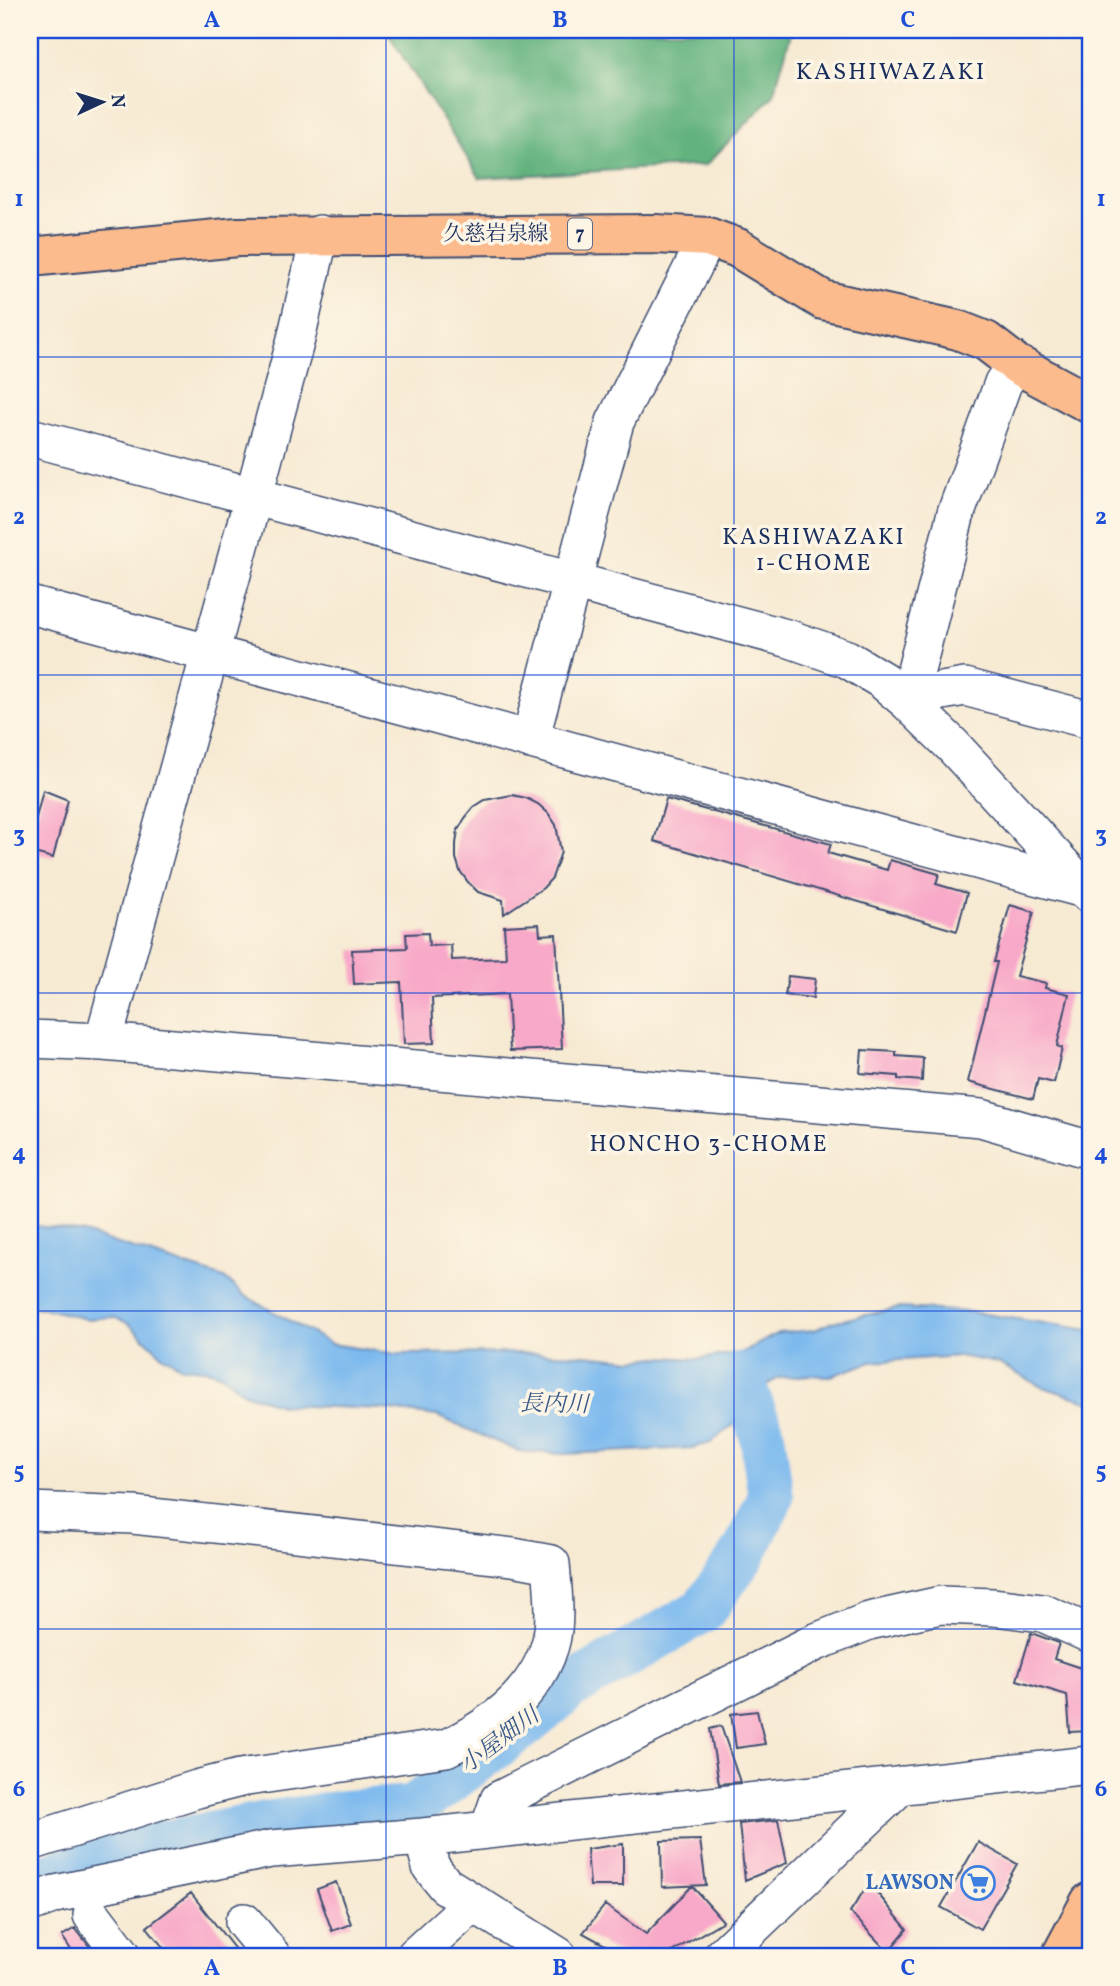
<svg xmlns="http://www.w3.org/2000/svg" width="1120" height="1986" font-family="Vollkorn,'Noto Serif JP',serif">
  <rect width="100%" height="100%" fill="#fcf5e5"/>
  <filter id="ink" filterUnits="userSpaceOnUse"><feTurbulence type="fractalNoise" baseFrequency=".0143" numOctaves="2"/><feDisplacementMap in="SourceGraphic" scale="14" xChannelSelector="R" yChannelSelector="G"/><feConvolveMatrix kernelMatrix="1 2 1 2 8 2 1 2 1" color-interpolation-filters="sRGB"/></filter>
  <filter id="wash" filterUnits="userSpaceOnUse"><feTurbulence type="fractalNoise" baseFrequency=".00686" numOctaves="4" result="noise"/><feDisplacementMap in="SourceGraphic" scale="28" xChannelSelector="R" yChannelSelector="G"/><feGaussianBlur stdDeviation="1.57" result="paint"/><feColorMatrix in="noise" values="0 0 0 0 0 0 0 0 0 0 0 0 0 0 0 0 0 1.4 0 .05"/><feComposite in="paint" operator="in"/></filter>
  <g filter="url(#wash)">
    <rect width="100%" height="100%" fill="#f7ead3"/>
    <path fill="#62b27e" stroke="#3e706e" stroke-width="2" d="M386,30H792L773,96L706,165L480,178Z"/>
    <path fill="#7bb9ee" stroke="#4b74a6" stroke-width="2" d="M30,1225L84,1233L224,1278L244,1295L331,1344L397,1354L525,1353L584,1355L633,1360L657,1357L699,1359L744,1352L778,1333L815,1330L832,1322L899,1308L971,1312L1090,1330V1402L1040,1386L998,1363L959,1356L871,1362L831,1376L808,1375L779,1378L760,1389L738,1421L710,1443L692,1448L563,1454L518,1451L437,1416L383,1409L281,1405L244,1393L222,1375L205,1369L182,1367L163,1356L128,1323L113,1317L86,1319L43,1308H30Z"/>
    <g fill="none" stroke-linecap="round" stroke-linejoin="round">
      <path stroke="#7bb9ee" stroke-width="46" d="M30,1881L156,1845L271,1823L344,1813L413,1808L526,1724L572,1686L703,1610L744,1553L771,1497L762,1434L739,1375"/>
    </g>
    <g id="blocks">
      <path fill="#f8a8c8" d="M43,790L68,800L53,858L30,852V842Z
        M512,795L526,798L538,804L548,813L556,825L561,852L552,878L543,888L504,914L503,900L478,892L468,882L460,871L456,858V844L458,830L465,818L474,807L485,800Z
        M666,799L831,844L828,853L887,870L890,860L939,874L936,884L967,893L957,931L654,841Z
        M1010,905L1034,912L1016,976L1046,983L1045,988L1069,994L1057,1046L1062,1048L1054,1083L1038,1079L1033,1099L968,1082L997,962H994Z
        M539,924L540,935L556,934L562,1049L510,1051L507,994L432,998L434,1043L404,1044L401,982L354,984L352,950L407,948L406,934L428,933L429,946L451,945L452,960L506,958L504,926Z
        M788,976L815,979L813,998L785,995Z
        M862,1050L896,1052V1056L923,1058L922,1081L898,1079V1076L860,1073Z
        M1031,1633L1059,1643L1054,1659L1090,1671V1731L1070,1732L1067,1695L1017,1680Z
        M757,1711L765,1744L736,1748L731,1714Z
        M721,1726L740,1782L719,1784L710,1729Z
        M778,1820L787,1863L745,1880L739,1824Z
        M700,1840L706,1885L662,1887L661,1841Z
        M978,1842L1017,1864L980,1929L941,1907Z
        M623,1844V1886H590L587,1849Z
        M336,1882L351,1924L332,1931L317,1889Z
        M869,1883L907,1929L888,1952L850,1912Z
        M692,1886L723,1921L665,1956H625L583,1933L605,1905L646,1934Z
        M191,1893L240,1956H170L147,1927Z
        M75,1928L97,1956H75L62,1936Z"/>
    </g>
  </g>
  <g filter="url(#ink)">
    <use href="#blocks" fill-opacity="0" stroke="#3c4b70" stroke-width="2"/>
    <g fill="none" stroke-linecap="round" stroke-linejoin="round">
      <g stroke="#3c4b70" stroke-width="40">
        <path id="minor" d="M30,437L790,639L847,659L882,680L908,702L953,746L1090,895
          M30,605L1084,889
          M908,702L956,513L1003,383L1016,364
          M908,702L942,691L965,687L1090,720
          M530,740L615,422L708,237
          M30,1039L103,1042L981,1118L1090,1150
          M103,1042L253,498L296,339L320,234
          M30,1511L133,1515L513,1557L551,1564C553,1588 557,1622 550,1645C535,1696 491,1727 446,1748L240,1778L197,1789L30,1842
          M489,1829L499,1800L816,1642L869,1621L941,1605L993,1607L1043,1613L1090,1634
          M423,1837L431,1867L445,1885L558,1956
          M30,1903L55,1894L271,1849L423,1837L1090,1765
          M92,1915L123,1956
          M244,1922L272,1956
          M415,1956L473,1903
          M722,1956L901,1785"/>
      </g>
      <g stroke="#3c4b70" stroke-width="42">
        <path id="major" d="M30,257L238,237L656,234L708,237L738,248L823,300L958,330L986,341L1016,364L1090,404"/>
      </g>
      <g stroke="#3c4b70" stroke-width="42">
        <path id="highway" d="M1061,1956L1090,1902"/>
      </g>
      <use href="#minor" stroke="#fff" stroke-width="37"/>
      <use href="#major" stroke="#fbbb8d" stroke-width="38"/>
      <use href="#highway" stroke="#fbbb8d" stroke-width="38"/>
    </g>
  </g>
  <path fill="none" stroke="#1d4ed8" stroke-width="2" stroke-opacity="0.55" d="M386,30V1956M734,30V1956M30,357H1090M30,675H1090M30,993H1090M30,1311H1090M30,1629H1090"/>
  <defs>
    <g id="supermarket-ring" transform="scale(1.75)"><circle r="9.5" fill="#fcf5e5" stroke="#3f7fe0" stroke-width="1.5"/><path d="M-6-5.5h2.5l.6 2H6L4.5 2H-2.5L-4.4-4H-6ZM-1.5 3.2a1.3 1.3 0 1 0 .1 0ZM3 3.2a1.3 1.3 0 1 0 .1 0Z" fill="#3f7fe0"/></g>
  </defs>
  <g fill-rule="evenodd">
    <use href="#supermarket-ring" x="978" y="1883"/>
  </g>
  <g text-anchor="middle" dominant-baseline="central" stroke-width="7" stroke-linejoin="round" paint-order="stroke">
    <rect fill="#fcf5e5" stroke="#5e6a86" stroke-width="2" x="568" y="218.5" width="24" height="31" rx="5"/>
    <g font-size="19" font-weight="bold" fill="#1b2f5e">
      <text x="580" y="234">7</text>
    </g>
    <g font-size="21" fill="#1b2f5e" stroke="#fcf5e5">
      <text x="496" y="234">久慈岩泉線</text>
    </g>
    <g font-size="21" font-weight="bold" fill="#366cbe" stroke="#fcf5e5" text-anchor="end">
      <text x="954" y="1883">LAWSON</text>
    </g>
    <g font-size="23" letter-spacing="2" fill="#1b2f5e" stroke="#fcf5e5">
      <text x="814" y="538">KASHIWAZAKI<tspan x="814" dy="26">1-CHOME</tspan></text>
      <text x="709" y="1145">HONCHO 3-CHOME</text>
    </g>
    <g font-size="23" font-style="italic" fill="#385889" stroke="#fcf5e5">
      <text transform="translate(554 1405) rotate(1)">長内川</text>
      <text transform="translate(500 1741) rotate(-37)">小屋畑川</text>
    </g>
    <g font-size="24" letter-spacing="2" fill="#1b2f5e" stroke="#fcf5e5">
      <text x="891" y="73">KASHIWAZAKI</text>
    </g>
  </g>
  <rect width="1120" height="1986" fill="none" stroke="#fcf5e5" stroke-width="77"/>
  <g transform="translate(102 102) rotate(86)" stroke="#fcf5e5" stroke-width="5" paint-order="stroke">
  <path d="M0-5L12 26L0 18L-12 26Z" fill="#1b2f5e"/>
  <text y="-10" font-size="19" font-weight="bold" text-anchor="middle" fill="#1b2f5e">N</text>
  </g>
  <rect x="38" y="38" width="1044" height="1910" fill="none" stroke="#1d4ed8" stroke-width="2.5"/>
  <g font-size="23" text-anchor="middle" font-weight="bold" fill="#1d4ed8">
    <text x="212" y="27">A</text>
    <text x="560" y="27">B</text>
    <text x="908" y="27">C</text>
    <text x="19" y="206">1</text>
    <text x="1101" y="206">1</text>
    <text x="19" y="524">2</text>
    <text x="1101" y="524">2</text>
    <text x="19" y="842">3</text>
    <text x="1101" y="842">3</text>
    <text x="19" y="1160">4</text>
    <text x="1101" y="1160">4</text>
    <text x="19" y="1478">5</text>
    <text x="1101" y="1478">5</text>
    <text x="19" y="1796">6</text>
    <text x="1101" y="1796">6</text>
    <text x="212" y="1975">A</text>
    <text x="560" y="1975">B</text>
    <text x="908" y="1975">C</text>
  </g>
</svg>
